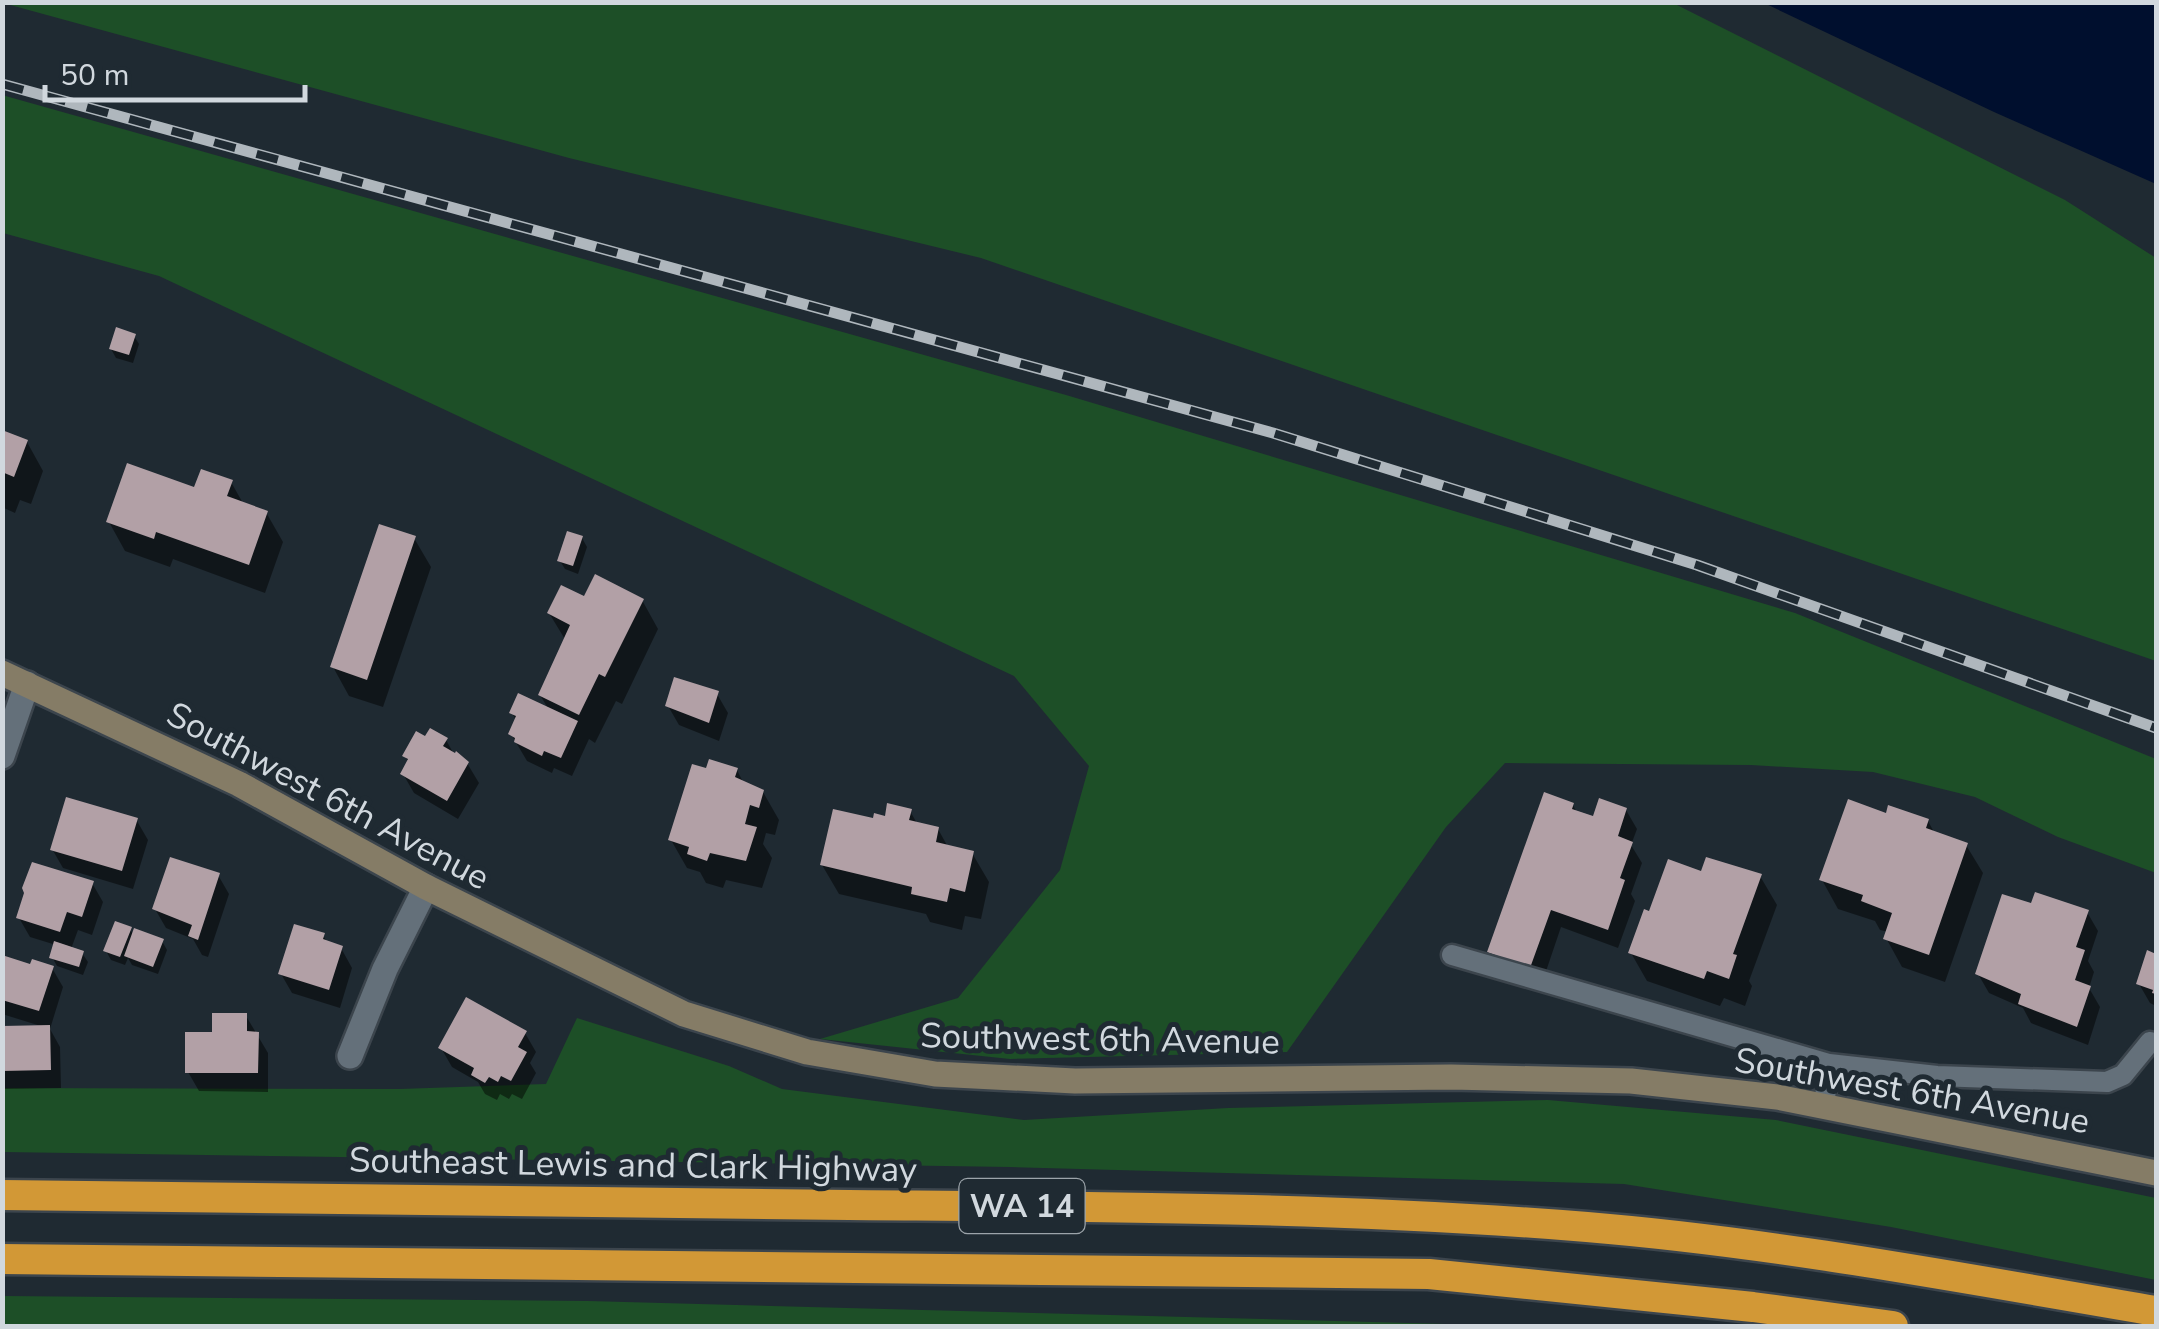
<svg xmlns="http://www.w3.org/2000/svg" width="2159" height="1329" font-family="'Nunito Sans',sans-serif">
  <rect width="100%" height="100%" fill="#1f2a32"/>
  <path fill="#1d4f27" d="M3,3H1673L2065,200L2156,258V661L981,258L569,158Z
    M2,95L1066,395L1795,613L2156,759V873L2058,837L1975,797L1873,772L1751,765L1505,763L1446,827L1287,1052L1010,1059L820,1039L958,998L1060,870L1089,766L1014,676L159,276L3,233Z
    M577,1018L729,1066L782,1089L1024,1120L1228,1108L1548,1100L1776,1120L2156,1198V1280L1891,1227L1624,1184L1010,1167L3,1152V1088L400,1089L546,1084Z
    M3,1296L588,1301L1521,1326H3Z"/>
  <path fill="#000f2e" d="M1764,3H2156V184L1994,112Z"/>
  <path fill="#0007" d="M134,336L139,344L133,363L116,358L111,349Z
    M2,430L27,442L43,471L31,504L20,500L15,513L4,508L2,511Z
    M231,482L244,505L267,514L283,542L265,593L173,559L170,567L125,551L109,522L196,490Z
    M414,538L431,567L383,707L349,696L333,667Z
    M582,538L587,547L578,574L565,569L560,561Z
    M586,599L642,600L658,629L622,704L616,701L595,743L589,739L572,776L554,768L552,773L527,761L511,734L517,722L512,713L549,710L540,695L566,641L549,613Z
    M717,694L728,713L719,741L679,725L668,706Z
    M446,740L455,756L464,758L479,783L458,819L414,793L403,774L409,763L405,756Z
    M737,770L744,784L763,792L779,820L775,835L766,833L763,844L772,858L762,888L726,880L723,888L706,883L700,872L687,868L671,840Z
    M1573,805L1577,813L1594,819L1626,810L1637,829L1631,845L1642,863L1631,894L1635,901L1618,948L1561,927L1541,986L1501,971L1490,952Z
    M910,811L918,825L938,829L948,847L972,853L989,882L981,919L965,916L962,930L930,922L926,914L839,894L822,865L875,821Z
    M1887,816L1928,821L1935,834L1966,845L1983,873L1945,982L1902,967L1886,938L1888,932L1880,930L1875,921L1838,909L1822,880Z
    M137,821L148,840L133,889L63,868L52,849Z
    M218,875L229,894L208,957L202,955L193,939L166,928L155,909Z
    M1760,876L1777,905L1749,981L1752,986L1745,1006L1724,998L1720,1006L1647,981L1631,953L1650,914Z
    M92,883L103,902L92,935L78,930L71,949L82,953L88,962L83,975L57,966L52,957L56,945L30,937L19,918L27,892Z
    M2033,906L2087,912L2098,931L2088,961L2094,972L2089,988L2100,1007L2088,1045L2031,1023L2023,1008L1989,993L1978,974Z
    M130,929L134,936L162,941L167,950L158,974L132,965L128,958L125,965L111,960L106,951Z
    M323,935L328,944L341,948L352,968L340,1008L292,993L281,974Z
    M2156,952V1006L2150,1003L2139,984Z
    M2,958L32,967L52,968L63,987L50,1029L60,1047L61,1088L2,1089V1029L44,1027L2,1014Z
    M246,1016L268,1053V1092L199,1091L188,1072L214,1035Z
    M525,1033L536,1052L530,1063L536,1073L522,1099L512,1094L509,1099L500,1094L497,1100L485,1094L478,1082L452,1067L441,1048Z"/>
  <path fill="#b2a0a6" d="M116,327L136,334L129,355L109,349Z
    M2,430L28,440L14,477L2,472Z
    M127,463L194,487L201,469L233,480L227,496L268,511L249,565L156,532L154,539L106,522Z
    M379,524L416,536L367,680L330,667Z
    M567,531L583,536L573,566L557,561Z
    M595,574L644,599L605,677L599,674L579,715L538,695L570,625L547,613L561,585L584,596Z
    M674,677L719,691L709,723L665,706Z
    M518,693L578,721L561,758L544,751L542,756L514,742L515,738L508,734L516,716L509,713Z
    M430,728L448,738L443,746L455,753L456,751L469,762L447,801L400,774L408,759L402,756L416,731L425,736Z
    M709,759L738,768L735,777L764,790L759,808L750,805L745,824L757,827L746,861L710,853L707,861L687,854L689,847L668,840L692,764L706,768Z
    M1544,792L1574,803L1572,809L1593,816L1599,798L1627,808L1618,836L1633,842L1620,878L1625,880L1608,930L1551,910L1530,968L1487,952Z
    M66,797L138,818L122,871L50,850Z
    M1848,799L1886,813L1888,805L1929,819L1926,828L1968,843L1929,955L1883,939L1892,913L1861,901L1863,895L1819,880Z
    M887,803L912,809L909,820L939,827L936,842L974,851L965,892L950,888L947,902L911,894L912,887L820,865L833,809L873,818L874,813L885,816Z
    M170,857L220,873L198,940L188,936L192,925L152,909Z
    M1706,857L1762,874L1733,954L1737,955L1729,979L1707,971L1704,979L1628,953L1644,909L1649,911L1668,859L1701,871Z
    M32,862L94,881L82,917L67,912L60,932L16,918L24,893L22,888Z
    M2035,892L2089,910L2076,947L2085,950L2075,980L2091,986L2077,1027L2018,1004L2021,994L1975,974L2002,894L2031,903Z
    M115,921L132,927L120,957L103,951Z
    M294,924L325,933L323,939L343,946L329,990L278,974Z
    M134,928L164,939L153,967L124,956Z
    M54,941L84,951L79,967L49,958Z
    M2147,950L2156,954V994L2152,993L2153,990L2136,984Z
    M2,955L30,964L32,959L54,966L39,1011L2,1000Z
    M466,997L527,1031L518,1047L527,1052L511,1081L501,1076L498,1082L489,1077L485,1083L471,1075L474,1068L438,1048Z
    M212,1013H247V1031L259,1032L258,1073H185V1032H212Z
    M50,1025L51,1070L2,1071V1026Z"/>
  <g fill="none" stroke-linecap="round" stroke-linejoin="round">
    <g stroke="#3c454d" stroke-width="25">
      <path id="lane" d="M1452,955L1829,1064L1824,1106
        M1829,1064L1937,1076L2107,1082L2123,1075L2150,1042"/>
    </g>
    <g stroke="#3c454d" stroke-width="30">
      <path id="street" d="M2,756L27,684
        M350,1056L385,969L426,887"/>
    </g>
    <g stroke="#3c454d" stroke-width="30">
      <path id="secondary" d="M2,673L239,784L426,887L684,1014L807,1052L935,1074L1075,1081L1451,1077L1631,1081L1777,1097L2156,1173"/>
    </g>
    <g stroke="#3c454d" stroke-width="35">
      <path id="highway" d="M2,1195C285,1199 567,1202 849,1205C1096,1207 1342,1207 1587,1227C1779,1243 1967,1279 2156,1311
        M2,1259L1429,1274L1753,1307L1893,1326"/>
    </g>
    <use href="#lane" stroke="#64707a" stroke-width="20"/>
    <use href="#street" stroke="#64707a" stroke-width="25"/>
    <use href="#secondary" stroke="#857c66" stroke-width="25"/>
    <use href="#highway" stroke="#d29836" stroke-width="30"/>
    <g stroke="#afb7bd" stroke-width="11">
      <path id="rail" d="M2,84L1273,433L1697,565L2156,728"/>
    </g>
    <use href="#rail" stroke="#1f2a32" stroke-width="8" stroke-dasharray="22" stroke-linecap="butt"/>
  </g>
  <g text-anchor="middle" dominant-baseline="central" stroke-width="10" stroke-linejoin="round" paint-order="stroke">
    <rect fill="#1f2a32" stroke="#9ca4aa" stroke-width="2.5" x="959.5" y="1179" width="125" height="54" rx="8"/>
    <g font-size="32" font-weight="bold" fill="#d1d8de">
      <text x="1022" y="1206">WA 14</text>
    </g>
    <g font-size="35" fill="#d1d8de" stroke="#1f2a32">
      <text transform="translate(328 796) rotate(28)">Southwest 6th Avenue</text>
      <text transform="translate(1100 1039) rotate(1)">Southwest 6th Avenue</text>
      <text transform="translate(1912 1091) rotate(10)">Southwest 6th Avenue</text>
      <text transform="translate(633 1165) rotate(1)">Southeast Lewis and Clark Highway</text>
    </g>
  </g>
  <rect width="2159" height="1329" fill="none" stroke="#d1d8de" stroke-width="10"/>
  <path d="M45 85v15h260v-15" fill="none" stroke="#d1d8de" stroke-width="5"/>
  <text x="60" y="85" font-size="30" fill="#d1d8de" stroke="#1f2a32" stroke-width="8" paint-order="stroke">50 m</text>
</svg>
